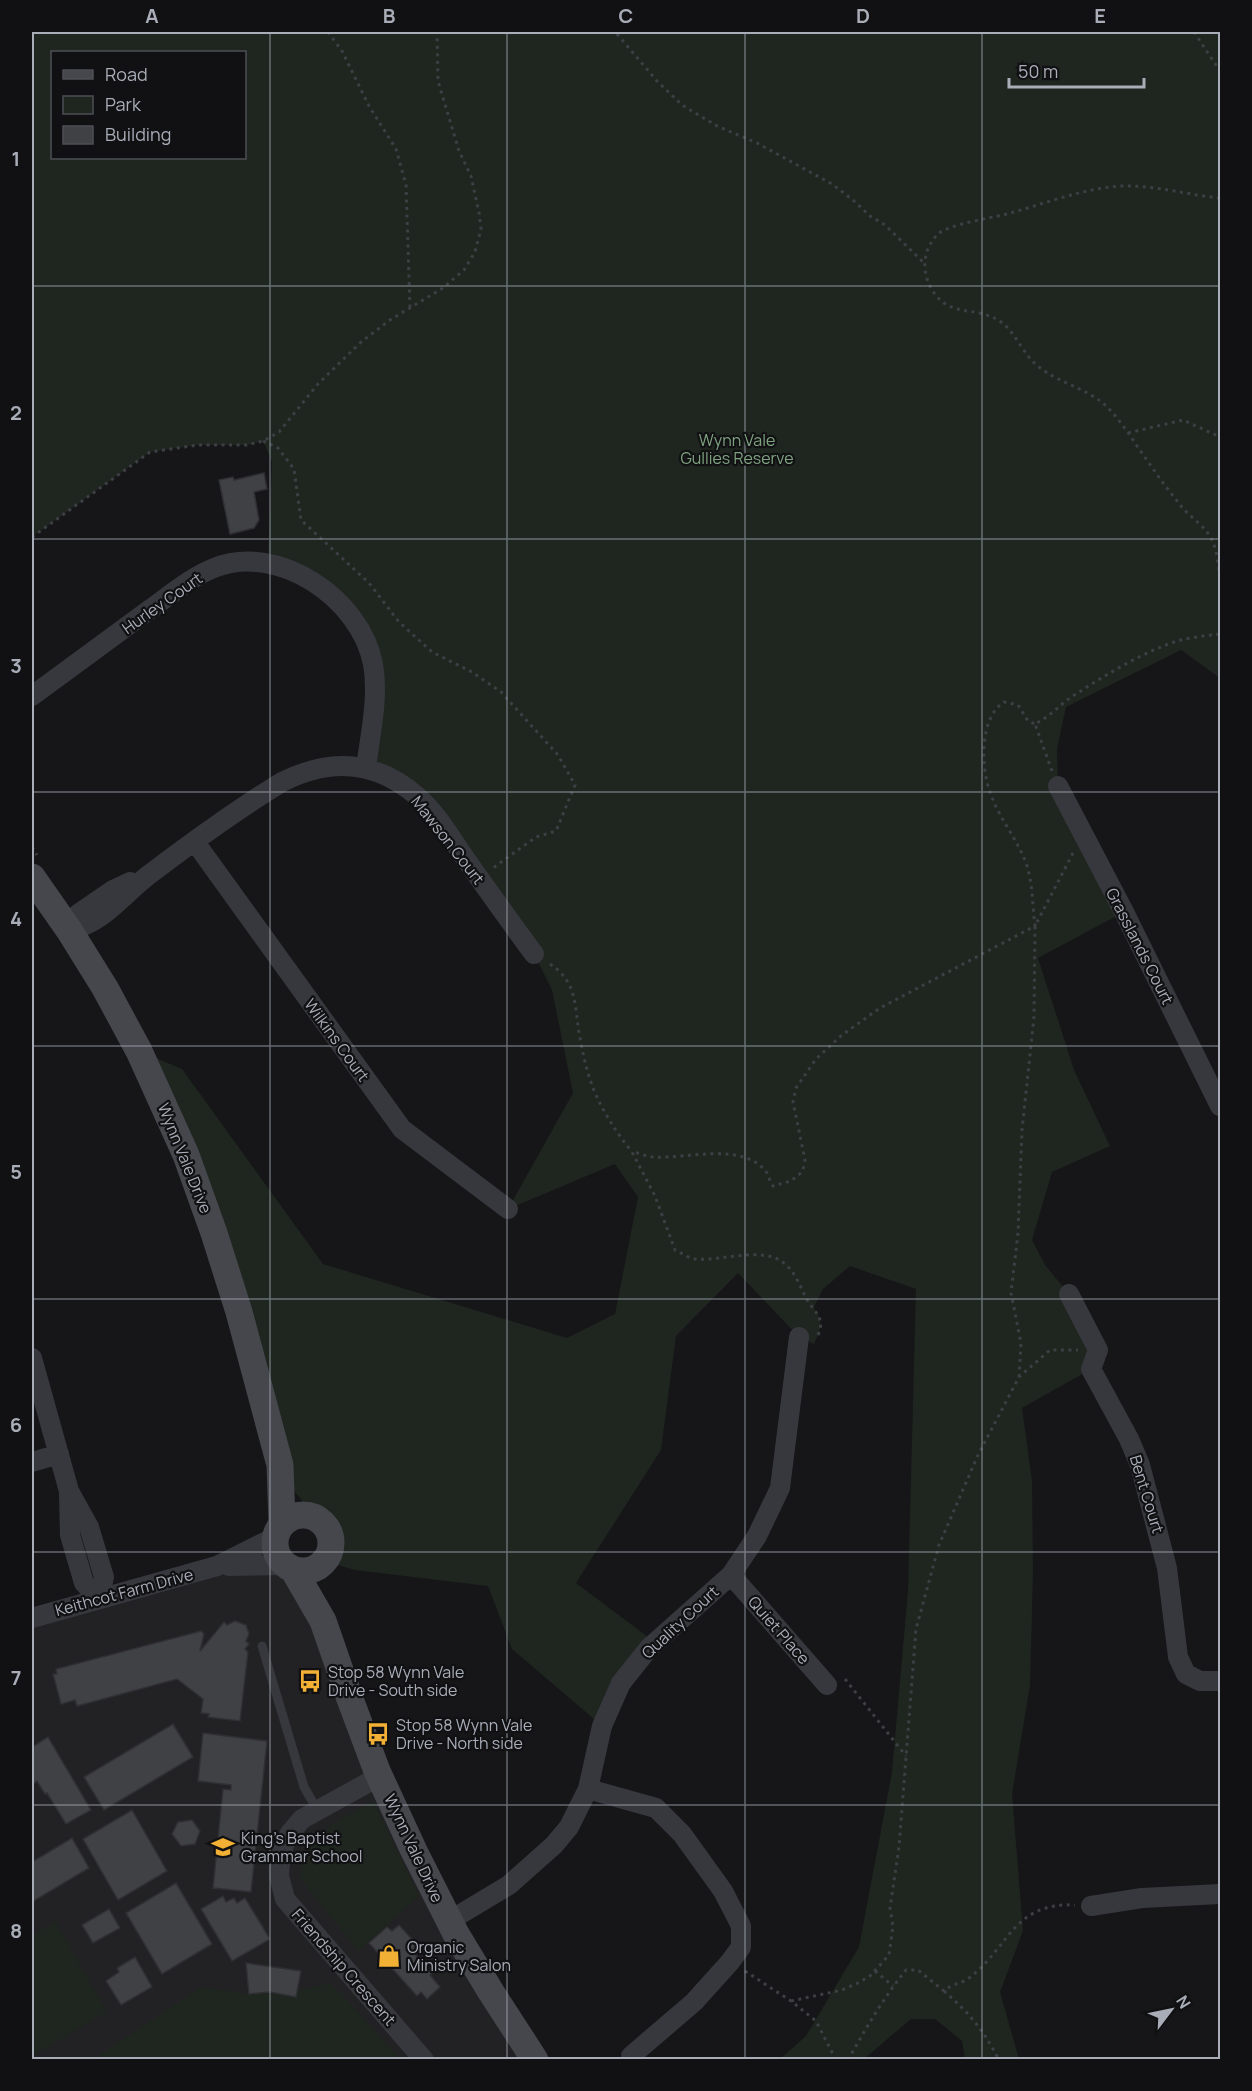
<svg xmlns="http://www.w3.org/2000/svg" width="1252" height="2091" font-family="Manrope,sans-serif">
  <rect width="100%" height="100%" fill="#161618"/>
  <path fill="#222225" d="M217,1566L290,1568L373,1760L535,2059L32,2060V1620Z"/>
  <path fill="#1e261f" fill-rule="evenodd" d="M32,32H1220V678L1181,650L1066,707L1057,749L1058,786L1124,912L1038,958L1074,1070L1110,1146L1052,1172L1032,1240L1045,1265L1069,1294L1098,1350L1091,1369L1022,1408L1032,1481L1033,1572L1030,1685L1012,1794L1023,1931L1000,1992L1019,2059H965L962,2041L935,2019H911L864,2059H780L806,2036L859,1947L892,1772L908,1591L916,1289L850,1266L823,1289L814,1307C824,1323 821,1328 814,1344L799,1337L738,1273L676,1336L661,1450L576,1583L656,1643L602,1726L512,1649L488,1586L355,1570L325,1561L331,1548L330,1533L294,1491L139,1051L182,1069L323,1264L567,1338L615,1314L638,1197L615,1164L508,1209L573,1093L552,990L534,954L434,816L366,768L375,699L345,610L268,563L272,462L263,441L247,445H198L150,452L32,537ZM52,52H244V158H52Z
    M373,1801L419,1896L358,1951L300,1878C302,1834 340,1820 373,1801Z
    M56,1922L107,2012L32,2056V1935Z
    M330,1983L342,1994L400,2059L92,2060L201,1987L249,1994L270,1992L295,1996L297,1991Z"/>
  <path fill="#404145" stroke="#303034" stroke-width="1.5" d="M264,473L267,489L254,492L259,520L254,528L230,534L219,480L233,477L234,480Z
    M235,1621L246,1625L249,1634L246,1641L249,1644L245,1649L248,1652L240,1721L208,1717L209,1714L201,1713L203,1699L177,1679L77,1706L75,1700L61,1704L53,1674H57L56,1669L201,1631L204,1634L200,1651L224,1622L227,1625Z
    M173,1724L193,1757L104,1810L84,1777Z
    M203,1733L267,1741L251,1892L213,1888L223,1789L231,1790V1785L198,1781Z
    M48,1737L91,1810L66,1824L47,1793L45,1794L37,1781L32,1785V1747Z
    M132,1810L167,1871L118,1900L83,1839Z
    M192,1820L200,1831L195,1844L181,1846L172,1834L178,1822Z
    M72,1838L89,1868L32,1902V1862Z
    M176,1883L212,1944L162,1974L126,1913Z
    M223,1896L226,1902L234,1898L237,1903L245,1898L270,1939L232,1961L201,1909Z
    M109,1909L120,1928L93,1943L82,1925Z
    M399,1925L418,1946L412,1951L432,1973L430,1975L440,1987L427,1999L421,1992L417,1996L369,1943L387,1927L392,1931Z
    M135,1957L152,1987L121,2005L106,1981L119,1972L117,1968Z
    M246,1963L301,1971L296,1997L270,1992L249,1994Z"/>
  <g fill="none" stroke-linecap="round" stroke-linejoin="round">
    <path stroke="#3d3f44" stroke-width="3" stroke-dasharray="3 4.5" stroke-linecap="butt" d="M328,32L342,51L369,106L396,149L406,185L410,307
      M609,32L617,34L625,32
      M1194,32L1220,71
      M617,34L657,81L682,105L717,126L757,143L832,184L853,200L870,216L885,225L923,262
      M1220,198C1187,195 1155,185 1122,186C1082,188 1042,205 1003,215C989,218 948,225 938,234C923,249 921,270 931,288C949,320 975,304 1001,322C1017,334 1023,355 1039,367C1059,383 1086,388 1105,405C1122,421 1135,444 1149,463C1159,478 1170,492 1181,506C1190,517 1206,527 1212,540C1218,553 1219,570 1220,584
      M1128,433L1183,420L1220,437
      M263,441L278,448L294,469L301,520L369,583L399,622L432,652L472,672L501,692L558,755L575,785L556,831L536,837L493,868
      M32,537L150,452L198,445H247L263,441L279,432L318,384L361,342L390,320L443,288L464,270L475,252L481,229L479,213L471,176L459,151L438,81L437,32
      M1052,771L1035,724C1051,716 1061,703 1076,694C1104,676 1135,657 1166,645C1183,638 1202,636 1220,634
      M32,847L37,855
      M550,964C579,983 574,1008 580,1038C583,1055 587,1072 593,1088C603,1112 616,1132 632,1152
      M818,1335C826,1318 814,1312 806,1298C800,1286 795,1272 784,1263C763,1246 722,1261 696,1259C689,1259 682,1253 675,1250L655,1196L632,1152C640,1153 647,1157 655,1157C687,1159 744,1141 767,1173C769,1177 770,1182 773,1186L791,1181L802,1172L804,1166L805,1160L793,1102L796,1088L816,1059L842,1035L880,1008L1035,926C1032,903 1033,878 1024,858C1014,835 998,816 990,792C981,767 979,718 1004,702L1018,705L1028,721L1035,724
      M1019,1377L1021,1343L1011,1293L1018,1233L1022,1130L1034,1017L1035,926L1073,853
      M845,1679L906,1756
      M745,1971L791,2001L816,2021L836,2060
      M875,1971L893,1986
      M944,1991C971,2015 982,2028 999,2060
      M791,2001L842,1990L856,1984L870,1976L889,1955L893,1926L890,1908L899,1847L916,1629L939,1545L978,1455L1019,1377L1050,1350H1078
      M848,2060C866,2028 884,1997 906,1970H918L944,1991C951,1984 961,1984 969,1978C1009,1948 1013,1902 1075,1905"/>
    <path stroke="#37383d" stroke-width="9" d="M262,1646L304,1787L318,1811"/>
    <path stroke="#37383d" stroke-width="20" d="M32,696C71,667 110,639 149,610C169,596 191,577 214,568C278,542 361,599 373,664C379,698 370,735 366,768
      M1058,786L1124,912L1220,1106
      M195,842L402,1129L508,1209
      M69,930C105,924 125,891 154,871C195,840 238,809 282,782C330,758 375,760 417,796C437,813 452,840 467,861C489,892 511,923 534,954
      M69,930L78,914L113,890L130,882
      M1069,1294L1098,1350L1091,1369L1129,1439L1140,1465L1167,1568L1178,1657L1186,1674L1200,1681H1220
      M32,1358L69,1491L89,1527L104,1577L99,1599
      M32,1462L59,1454
      M69,1494L70,1535L84,1583L99,1599
      M229,1566L285,1565
      M731,1575L827,1685
      M32,1618L217,1566L275,1537
      M380,1776L302,1819L290,1833L284,1845L280,1860L279,1876L285,1899L424,2060
      M588,1789L656,1808L682,1834L723,1891L741,1926V1947L730,1962L694,2002L631,2056
      M1091,1906L1142,1898L1220,1894
      M449,1921L509,1885L554,1845L569,1827L588,1789L602,1726L621,1683L649,1648L731,1575L757,1536L780,1488L799,1337"/>
    <path stroke="#45474d" stroke-width="27" d="M32,877L69,930L105,988L139,1051L186,1155L214,1233L239,1312L280,1465L282,1523
      M275 1543a28 28 0 1 1 56 0a28 28 0 1 1-56 0Z
      M293,1569L323,1621L350,1699L377,1771L414,1851L456,1934L491,1992L535,2060"/>
  </g>
  <path fill="none" stroke="#a8adb8" stroke-width="1.5" stroke-opacity="0.55" d="M270,32V2060M507,32V2060M745,32V2060M982,32V2060M32,286H1220M32,539H1220M32,792H1220M32,1046H1220M32,1299H1220M32,1552H1220M32,1805H1220"/>
  <defs>
    <g id="bus-bare" transform="scale(1.8)"><path d="M-5-6H5V4H4V6H2V4H-2V6H-4V4H-5ZM-3.5-4V0h7V-4ZM-3.5 1.2v1.5H-2V1.2ZM2 1.2v1.5H3.5V1.2Z" fill="#f2b134" stroke="#111113" stroke-width="2.5" paint-order="stroke"/></g>
    <g id="school-bare" transform="scale(1.8)"><path d="M0-5L7-2L0 1L-7-2ZM-4 1L0 2.5L4 1V4Q0 6-4 4Z" fill="#f2b134" stroke="#111113" stroke-width="2.5" paint-order="stroke"/></g>
    <g id="shop-bare" transform="scale(1.8)"><path d="M-5-2.5h2.3a2.7 3.5 0 0 1 5.4 0H5L5.5 6h-11ZM-1.5-2.5h3a1.5 2.3 0 0 0-3 0Z" fill="#f2b134" stroke="#111113" stroke-width="2.5" paint-order="stroke"/></g>
  </defs>
  <g fill-rule="evenodd">
    <use href="#bus-bare" x="310" y="1681"/>
    <use href="#bus-bare" x="378" y="1734"/>
    <use href="#school-bare" x="223" y="1847"/>
    <use href="#shop-bare" x="389" y="1956"/>
  </g>
  <g text-anchor="middle" dominant-baseline="central" stroke-width="4.5" stroke-linejoin="round" paint-order="stroke">
    <g font-size="16" fill="#7fa381" stroke="#111113">
      <text x="737" y="440">Wynn Vale<tspan x="737" dy="18">Gullies Reserve</tspan></text>
    </g>
    <g font-size="16" fill="#a8adb8" stroke="#111113">
      <text transform="translate(162 603) rotate(-35)">Hurley Court</text>
      <text transform="translate(448 840) rotate(52)">Mawson Court</text>
      <text transform="translate(1140 946) rotate(63)">Grasslands Court</text>
      <text transform="translate(337 1040) rotate(54)">Wilkins Court</text>
      <text transform="translate(185 1158) rotate(68)">Wynn Vale Drive</text>
      <text transform="translate(1147 1494) rotate(73)">Bent Court</text>
      <text transform="translate(124 1592) rotate(-15)">Keithcot Farm Drive</text>
      <text transform="translate(680 1622) rotate(-43)">Quality Court</text>
      <text transform="translate(779 1630) rotate(49)">Quiet Place</text>
      <text transform="translate(414 1848) rotate(65)">Wynn Vale Drive</text>
      <text transform="translate(344 1967) rotate(49)">Friendship Crescent</text>
    </g>
    <g font-size="16" fill="#a8adb8" stroke="#111113" text-anchor="start">
      <text x="328" y="1672">Stop 58 Wynn Vale<tspan x="328" dy="18">Drive - South side</tspan></text>
      <text x="396" y="1725">Stop 58 Wynn Vale<tspan x="396" dy="18">Drive - North side</tspan></text>
      <text x="241" y="1838">King's Baptist<tspan x="241" dy="18">Grammar School</tspan></text>
      <text x="407" y="1947">Organic<tspan x="407" dy="18">Ministry Salon</tspan></text>
    </g>
  </g>
  <rect width="1252" height="2091" fill="none" stroke="#111113" stroke-width="66"/>
  <rect x="51" y="51" width="195" height="108" fill="#111113" stroke="#4d4f55" stroke-width="1.5"/>
  <rect x="63" y="70" width="30" height="9" fill="#45474d" stroke="#4d4f55" stroke-width="1.5"/>
  <text x="105" y="81" font-size="18" fill="#a8adb8">Road</text>
  <rect x="63" y="96" width="30" height="18" fill="#1e261f" stroke="#4d4f55" stroke-width="1.5"/>
  <text x="105" y="111" font-size="18" fill="#a8adb8">Park</text>
  <rect x="63" y="126" width="30" height="18" fill="#404145" stroke="#4d4f55" stroke-width="1.5"/>
  <text x="105" y="141" font-size="18" fill="#a8adb8">Building</text>
  <g transform="translate(1171 2010) rotate(58)" stroke="#111113" stroke-width="4.5" paint-order="stroke">
  <path d="M0-4.5L10 22L0 15L-10 22Z" fill="#a8adb8"/>
  <text y="-9" font-size="16" font-weight="bold" text-anchor="middle" fill="#a8adb8">N</text>
  </g>
  <path d="M1009 78v9h135v-9" fill="none" stroke="#a8adb8" stroke-width="3"/>
  <text x="1018" y="78" font-size="18" fill="#a8adb8" stroke="#111113" stroke-width="4.5" paint-order="stroke">50 m</text>
  <rect x="33" y="33" width="1186" height="2025" fill="none" stroke="#a8adb8" stroke-width="2"/>
  <g font-size="20" text-anchor="middle" font-weight="bold" fill="#a8adb8">
    <text x="152" y="23">A</text>
    <text x="389" y="23">B</text>
    <text x="626" y="23">C</text>
    <text x="863" y="23">D</text>
    <text x="1100" y="23">E</text>
    <text x="16" y="166">1</text>
    <text x="16" y="420">2</text>
    <text x="16" y="673">3</text>
    <text x="16" y="926">4</text>
    <text x="16" y="1179">5</text>
    <text x="16" y="1432">6</text>
    <text x="16" y="1685">7</text>
    <text x="16" y="1938">8</text>
  </g>
</svg>
